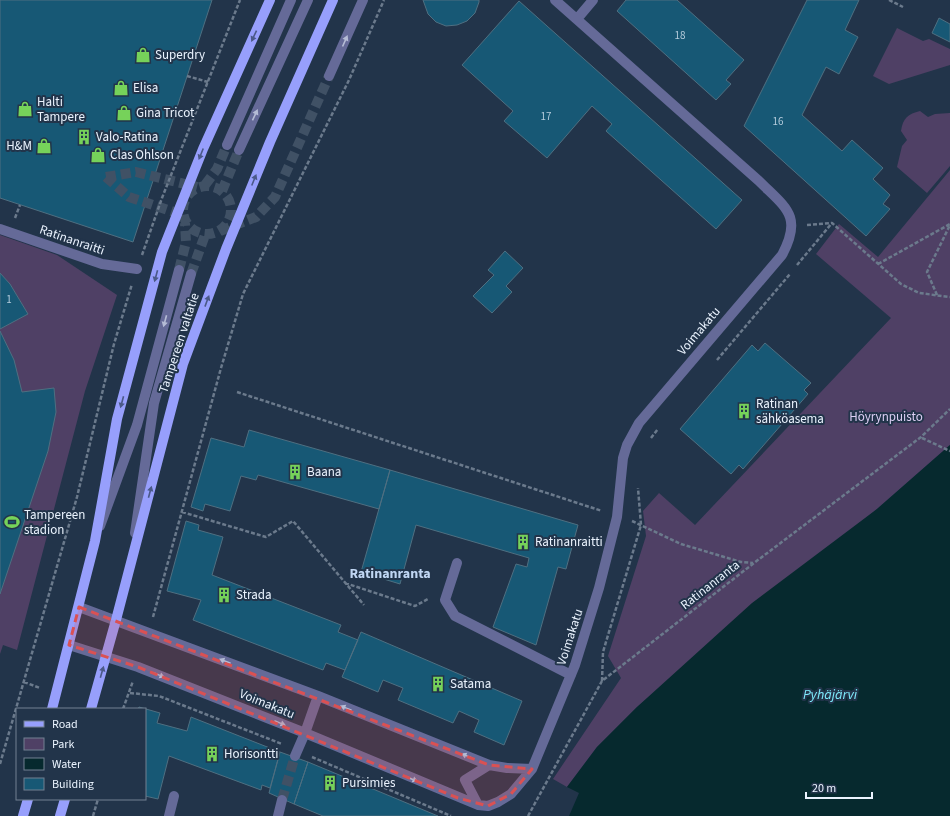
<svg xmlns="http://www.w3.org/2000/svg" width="950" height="816" font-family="'Source Sans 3',sans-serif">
  <rect width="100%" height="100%" fill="#22344a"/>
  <path fill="#4f4065" d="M897,28L923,41L929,39L950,49V65L889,84L873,76Z
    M920,111L928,117L935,114L950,113V166L927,193L897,167L902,146L907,140L901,131C903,118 908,114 920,111Z
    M950,170V445L877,509L637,707L597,747L567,787L553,779L621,678L608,656L646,536L643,511L659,493L695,525L891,318L816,254L839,224L878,257Z
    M0,235L57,255L117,295L85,391L17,650L3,645L0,654Z"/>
  <path fill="#06292e" d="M950,445V816H569L579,793L567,787L597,747L637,707L752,603L877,509Z"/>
  <path fill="#175875" stroke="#4f6f81" d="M0,0H212L133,242L0,198Z
    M423,0H479V2L475,13L467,21L457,25L446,26L436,22L428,14Z
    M626,0H677L744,60L726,80L731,84L716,100L617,11Z
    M807,0H859L845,30L858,37L839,74L826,67L802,115L842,151L852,140L883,168L873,179L890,195L883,204L890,209L866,236L744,126Z
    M519,1L742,200L716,229L606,131L612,124L592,106L547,158L504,121L513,111L462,65Z
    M939,18L950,24V42L932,33Z
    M505,251L523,268L506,286L512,292L492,313L473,296L494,275L488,270Z
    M0,273L10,284L28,314L0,329Z
    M0,331L14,360L22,392L54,388L56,412L48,451L0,594Z
    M765,343L811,383L804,390L808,394L743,469L739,465L731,474L680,429L752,345L758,351Z
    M249,430L390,470L379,509L258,475L256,480L241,476L230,511L205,504L203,511L191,507L211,438L244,447Z
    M390,470L578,525L566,569L558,567L536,645L493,627L516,564L527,567L529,558L416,525L400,584L361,572Z
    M186,521L199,525L198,530L223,537L212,575L341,625L338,632L358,640L345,670L326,663L323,670L193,620L201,600L167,591Z
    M361,632L522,701L504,745L474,732L479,720L459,711L453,723L398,700L403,688L383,680L378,692L342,677Z
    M139,707L160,713L157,723L187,731L191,717L280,752L270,788L262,785L261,790L169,756L158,799L145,796V709H138Z
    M280,752L308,762L294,804L269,793Z
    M308,762L438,816H323L294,804Z"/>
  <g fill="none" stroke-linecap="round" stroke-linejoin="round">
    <path stroke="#405165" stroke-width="10" stroke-dasharray="10 5" stroke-linecap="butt" d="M106,177L136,172L197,187
      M106,177L129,197L183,215
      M205,185L217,169L227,145
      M183 210a24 24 0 1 1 48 0a24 24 0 1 1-48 0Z
      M222,191L239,150
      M220,231L256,217L275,197L329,76
      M179,270L186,242L185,223
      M191,274L205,235
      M282,800L295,756"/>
    <path stroke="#6b7a8c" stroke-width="2.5" stroke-dasharray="4 2" stroke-linecap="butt" d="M889,0L903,7
      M187,76L208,82
      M15,218L20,205
      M807,225L832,223L901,284L919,293L950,297
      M142,255L162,198L240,0
      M878,264L950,224
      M797,265L832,223
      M937,295L927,272L950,225
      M717,360L790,274
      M237,392L602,511
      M651,438L658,429
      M922,438L950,451
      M182,512L266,537L293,521L364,605
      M632,521L681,544L741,562L753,563
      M345,583L415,606L428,599
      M153,617L221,368L243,294L349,80L384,0
      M602,681L603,652L641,525L638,488
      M24,682L40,688
      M130,693L159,696L282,744
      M123,709L133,681
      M312,757L451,816
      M0,764L77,497L114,344L132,284
      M93,816L98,799
      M528,816L602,681L754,563L921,437L950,409"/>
    <path stroke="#656a98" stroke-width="10" d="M577,19L593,0
      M329,76L363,0
      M227,145L291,0
      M239,150L308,0
      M0,229L102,264L137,269
      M100,526L137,425L179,270
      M135,533L154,403L191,274
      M457,563L445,600L455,616L571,675
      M79,607L318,696L489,765L507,768L532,769
      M69,645L138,667L305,733L478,805L488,806L498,802L511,794L532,769L575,665L599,588L617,517L623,458L627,445L639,423L782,255C803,216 786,208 759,181L555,0
      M295,756L305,733L318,696
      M478,805L465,780L489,765
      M169,816L174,796
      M278,816L282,800"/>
    <path stroke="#979ffc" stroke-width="10" d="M52,709L95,541L117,419L162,252L203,149L270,0
      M91,709L116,620L183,364L226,249L270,142L333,0
      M23,816L28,799
      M60,816L65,799"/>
  </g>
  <defs><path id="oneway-solid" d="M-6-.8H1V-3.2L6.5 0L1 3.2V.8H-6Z"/></defs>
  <g fill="#4b5988">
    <use href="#oneway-solid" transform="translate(254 36) rotate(115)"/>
    <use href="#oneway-solid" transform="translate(201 154) rotate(112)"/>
    <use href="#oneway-solid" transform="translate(254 180) rotate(-68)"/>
    <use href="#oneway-solid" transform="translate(156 276) rotate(105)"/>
    <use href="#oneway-solid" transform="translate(207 301) rotate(-70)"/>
    <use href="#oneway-solid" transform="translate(122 402) rotate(105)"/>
    <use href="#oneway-solid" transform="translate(150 492) rotate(-75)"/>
    <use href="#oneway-solid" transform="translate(102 672) rotate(-74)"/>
  </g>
  <g fill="#b5bcd5">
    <use href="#oneway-solid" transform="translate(345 41) rotate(-66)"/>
    <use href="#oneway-solid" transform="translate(255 115) rotate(-65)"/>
    <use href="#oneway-solid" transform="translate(165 321) rotate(105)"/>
    <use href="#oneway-solid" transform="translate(225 661) rotate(-159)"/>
    <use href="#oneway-solid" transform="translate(159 675) rotate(22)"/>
    <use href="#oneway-solid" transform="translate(346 708) rotate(-158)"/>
    <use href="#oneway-solid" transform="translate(280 723) rotate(22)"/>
    <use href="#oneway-solid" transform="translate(467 756) rotate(-158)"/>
    <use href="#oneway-solid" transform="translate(412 779) rotate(23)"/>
  </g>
  <path fill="#da5153" fill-opacity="0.2" stroke="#da5153" stroke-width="3" stroke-dasharray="8 5" stroke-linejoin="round" d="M79,607L489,765L532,769L511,794L488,806L458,798L138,667L69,645Z"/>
  <defs>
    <g id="shop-bare" transform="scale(1.2)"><path d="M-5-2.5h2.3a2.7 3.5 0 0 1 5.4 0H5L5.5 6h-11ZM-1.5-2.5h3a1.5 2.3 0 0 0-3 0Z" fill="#76d25a" stroke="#22344a" stroke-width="2.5" paint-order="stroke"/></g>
    <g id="building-bare" transform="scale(1.2)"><path d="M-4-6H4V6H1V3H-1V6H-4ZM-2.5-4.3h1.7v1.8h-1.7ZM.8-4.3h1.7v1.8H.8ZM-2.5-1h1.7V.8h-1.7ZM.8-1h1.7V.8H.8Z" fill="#76d25a" stroke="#22344a" stroke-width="2.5" paint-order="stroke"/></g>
    <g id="stadium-bare" transform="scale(1.2)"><path d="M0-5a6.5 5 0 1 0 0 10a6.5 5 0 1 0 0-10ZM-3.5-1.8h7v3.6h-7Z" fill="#76d25a" stroke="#22344a" stroke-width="2.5" paint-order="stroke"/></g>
  </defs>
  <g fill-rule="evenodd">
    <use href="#shop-bare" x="143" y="55"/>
    <use href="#shop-bare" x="121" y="88"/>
    <use href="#shop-bare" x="25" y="109"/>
    <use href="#shop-bare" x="124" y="113"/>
    <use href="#building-bare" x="84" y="137"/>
    <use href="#shop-bare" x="44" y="146"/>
    <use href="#shop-bare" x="98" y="155"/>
    <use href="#building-bare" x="744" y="411"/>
    <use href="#building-bare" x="295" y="472"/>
    <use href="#stadium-bare" x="12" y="522"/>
    <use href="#building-bare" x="523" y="542"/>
    <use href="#building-bare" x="224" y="595"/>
    <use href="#building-bare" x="438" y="684"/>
    <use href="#building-bare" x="212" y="754"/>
    <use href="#building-bare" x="330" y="783"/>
  </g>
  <g text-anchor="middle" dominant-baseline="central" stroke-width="4" stroke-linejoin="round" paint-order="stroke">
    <g font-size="11" fill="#b5ccdc">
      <text x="680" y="35">18</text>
      <text x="546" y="116">17</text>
      <text x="778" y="121">16</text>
      <text x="9" y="299">1</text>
    </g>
    <g font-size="13" fill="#eaf3fe" stroke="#22344a" text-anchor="start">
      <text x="155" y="55">Superdry</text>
      <text x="133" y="88">Elisa</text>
      <text x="37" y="102">Halti<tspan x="37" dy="15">Tampere</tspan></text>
      <text x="136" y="113">Gina Tricot</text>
      <text x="96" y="137">Valo-Ratina</text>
      <text x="32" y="146" text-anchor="end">H&amp;M</text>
      <text x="110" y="155">Clas Ohlson</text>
      <text x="756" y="404">Ratinan<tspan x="756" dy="15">sähköasema</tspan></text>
      <text x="307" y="472">Baana</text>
      <text x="24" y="515">Tampereen<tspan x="24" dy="15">stadion</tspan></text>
      <text x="535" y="542">Ratinanraitti</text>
      <text x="236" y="595">Strada</text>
      <text x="450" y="684">Satama</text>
      <text x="224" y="754">Horisontti</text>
      <text x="342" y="783">Pursimies</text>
    </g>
    <g font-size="13" fill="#eaf3fe" stroke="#22344a">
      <text transform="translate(72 240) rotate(19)">Ratinanraitti</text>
      <text transform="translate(699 331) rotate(-50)">Voimakatu</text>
      <text transform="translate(179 343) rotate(-72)">Tampereen valtatie</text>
      <text transform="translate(710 585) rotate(-38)">Ratinanranta</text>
      <text transform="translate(570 637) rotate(-72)">Voimakatu</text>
      <text transform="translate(267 704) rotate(22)">Voimakatu</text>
    </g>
    <g font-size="13" fill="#ddcff4" stroke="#22344a">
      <text x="886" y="417">Höyrynpuisto</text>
    </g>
    <g font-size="14" font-weight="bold" fill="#c0d6f3" stroke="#22344a">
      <text x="390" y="574">Ratinanranta</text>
    </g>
    <g font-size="14" font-style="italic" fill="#7eeafc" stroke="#22344a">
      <text x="830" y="695">Pyhäjärvi</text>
    </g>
  </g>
  <rect x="16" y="708" width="130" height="92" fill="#22344a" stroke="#728092"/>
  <rect x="24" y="721" width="20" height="6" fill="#979ffc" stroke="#728092"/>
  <text x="52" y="728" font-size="12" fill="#eaf3fe">Road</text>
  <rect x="24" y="738" width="20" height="12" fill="#4f4065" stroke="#728092"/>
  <text x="52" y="748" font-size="12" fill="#eaf3fe">Park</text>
  <rect x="24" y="758" width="20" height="12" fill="#06292e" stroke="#728092"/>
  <text x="52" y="768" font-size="12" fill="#eaf3fe">Water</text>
  <rect x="24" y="778" width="20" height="12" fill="#175875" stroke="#728092"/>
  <text x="52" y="788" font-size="12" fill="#eaf3fe">Building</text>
  <path d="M806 792v6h66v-6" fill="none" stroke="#eaf3fe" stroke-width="2"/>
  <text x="812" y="792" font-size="12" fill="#eaf3fe" stroke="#22344a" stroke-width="3" paint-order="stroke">20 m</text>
</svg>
